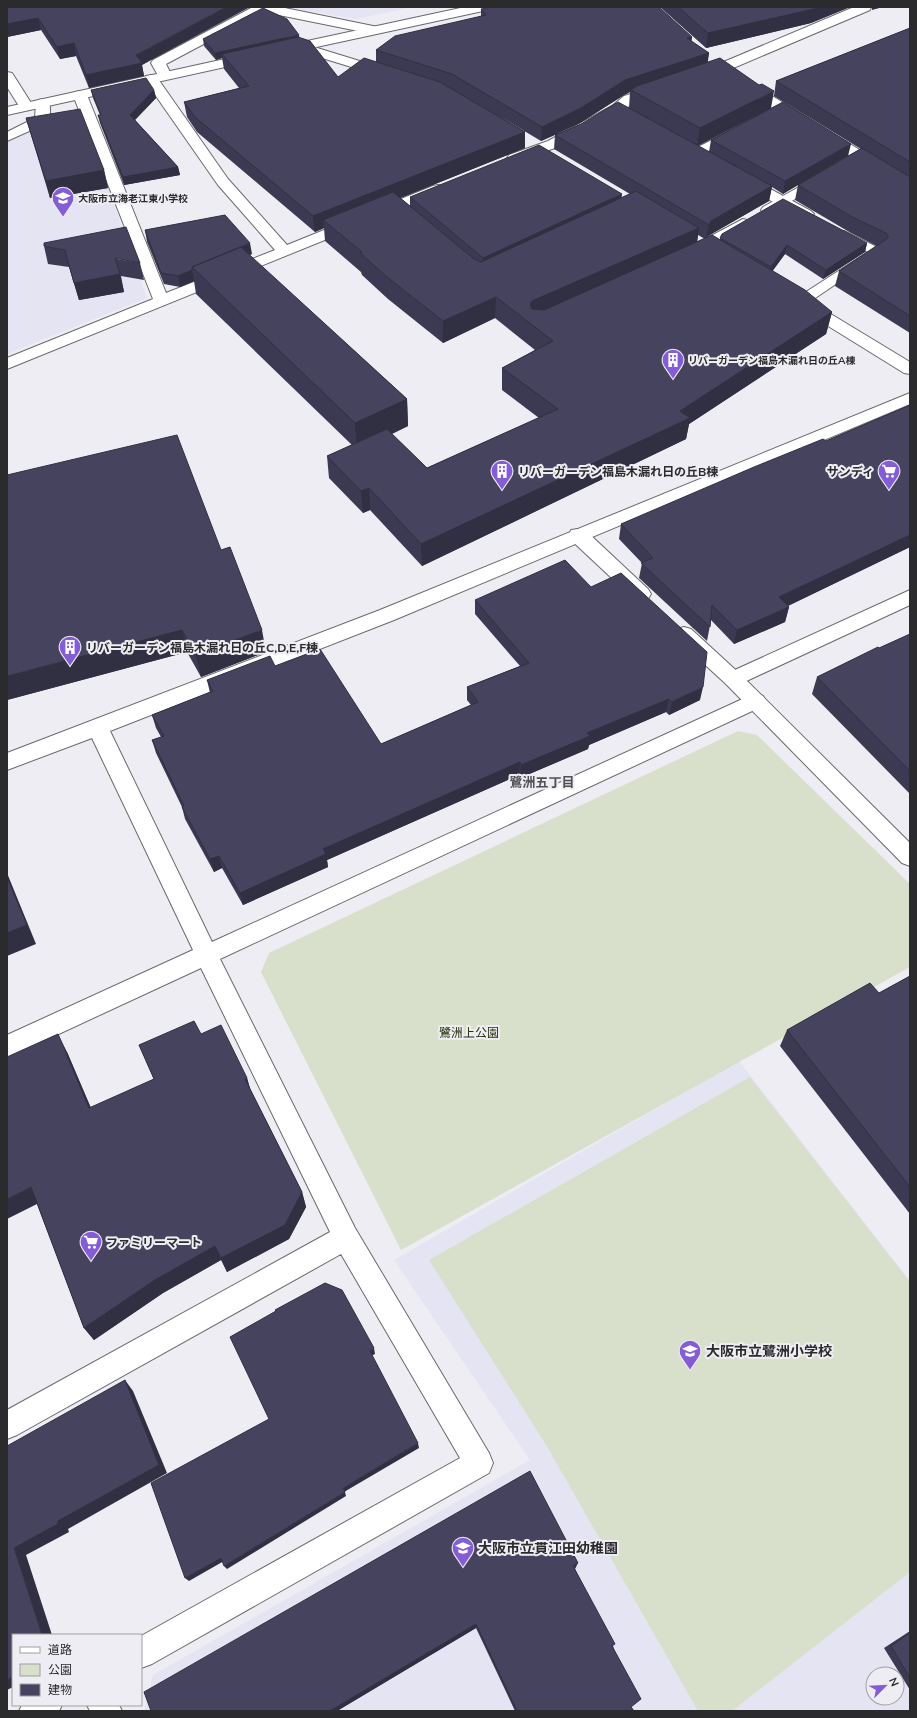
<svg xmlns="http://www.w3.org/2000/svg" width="917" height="1718" font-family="Mulish,'Noto Sans JP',sans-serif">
  <rect width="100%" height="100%" fill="#ededf3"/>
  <path fill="#e5e4f2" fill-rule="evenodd" d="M285,7H414L356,19Z
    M80,108L147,298L7,354V139Z
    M739,1061L910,1281V1711H144L153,1675L530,1460L394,1260ZM873,1674H897V1698H873Z"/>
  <path fill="#d8e0cb" d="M738,731L757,735L910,884V967L401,1250L261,972L269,953Z
    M750,1077L910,1282V1572L732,1711H698L548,1448L429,1260Z"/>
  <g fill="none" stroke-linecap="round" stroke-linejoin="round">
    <g stroke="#69686d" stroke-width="2">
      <path id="service" d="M732,130L736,131L738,133L736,135L700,156H692L690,153L692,150Z
        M817,177L821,178L823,181L821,184L771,213H763L761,210L763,207Z
        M743,219L747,220L749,223L747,226L719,242L714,253L701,258L697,257L695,254L697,251L704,248L709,237Z
        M844,231L881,249L883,252L805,305H795L793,302L795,299L868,252L840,238L838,235L840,232Z"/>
    </g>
    <g stroke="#69686d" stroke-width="2">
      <path id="minor" d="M253,7H280L373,26L378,27L380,30L378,33L373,34L264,12L166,64L172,76L170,79H160L151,63L153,60Z
        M854,7H871L870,10L724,72L701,79L696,78L694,75L696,72L714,66Z
        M301,43L389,70L391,73L389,76L384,77L296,50L294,47L296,44Z
        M7,72L12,73L14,76L33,106L31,109L26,110L21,109L19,106L7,87Z
        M151,75L156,76L228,179L287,245L433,186L438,185L443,186L445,189L443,192L7,369V358L153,299L73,95L75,92L80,91L85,92L87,95L166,293L275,250L218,185L144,79L146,76Z
        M746,82L751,83L910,181V191L905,190L741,89L739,86L741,83Z
        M657,86L662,87L664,90L662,93L634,102L622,112L558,147L514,162L509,161L507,158L509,155L548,141L612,106L624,96Z
        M43,99L48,100C51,105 51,118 47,123L7,141V132L35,118L36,103L38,100Z
        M745,177L750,178L811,211L814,214L811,217L806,219L801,217L740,184L738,181L740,178Z
        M805,300L811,302L910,362V374L904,373L799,308L797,305L799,302Z
        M910,393V404L394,620L110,731L212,942L749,696L756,693L763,696L766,701L763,706L220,959L355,1228L489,1453L493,1463L489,1473L152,1664L141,1668V1636L460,1458L341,1254L17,1435L7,1439V1410L330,1232L201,968L7,1058V1035L193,950L92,738L7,770V753L380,610Z
        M910,590V605L740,684L733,687L726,684L723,679L726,674Z
        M22,1705H62L59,1711H19Z
        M87,1705H119L122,1711H90Z"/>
    </g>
    <g stroke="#69686d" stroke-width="2">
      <path id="tertiary" d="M465,7H489L488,10L483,11L284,54L279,53L277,50L279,47L284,46Z
        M252,53L257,54L259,57L257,60L7,115V107Z
        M578,529L585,530L648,589L651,594L648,599L641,601L634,599L571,540L569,535L571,530Z
        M684,627L691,629L740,674L910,843V866L902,863L726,684L677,639L674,634L677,629Z"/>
    </g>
    <use href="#service" fill="#fff" fill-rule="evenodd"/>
    <use href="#minor" fill="#fff" fill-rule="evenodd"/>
    <use href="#tertiary" fill="#fff" fill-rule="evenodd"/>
  </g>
  <path fill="#3c3a52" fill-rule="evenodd" d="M7,7L152,59L142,65L144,76L89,88L76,56L60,59L41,30L7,37Z
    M660,7H850L811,23L706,48Z
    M481,9L692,37L691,41L709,53L707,63L771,108L851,144L783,194L772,187L769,201L708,236L707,237L720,240V238L867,243L865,252L823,279L785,254L772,271L832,312L826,334L689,424L686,439L422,566L370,510L363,513L329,478L327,456L352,445L196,294L194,281L180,287L164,284L147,242L145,230L252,254L249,255L407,399L408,426L392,434L427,468L539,418L502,390V368L535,350L495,318L443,343L388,299L362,275L361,272L325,241L324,228L315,232L197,132L187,117L184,102L239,88L224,69L222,58L216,60L204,46L203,39L299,38L338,77L376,62V50L481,16ZM630,92L629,108L556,134L580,123L624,95ZM760,114L711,140L709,152L698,146ZM499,116L541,141L555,135L554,149L630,194L621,198L410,197V206L400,198L525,148V132ZM698,235L705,239L697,242Z
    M910,28V333L835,286L839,271L877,246L851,233L795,200L798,185L861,149L774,96L776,81Z
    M91,90H154L156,98L135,120L178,167L180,175L124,185L100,123L98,115H100L93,98Z
    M26,118L104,170L108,188L50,198L31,135Z
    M44,246L140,263L144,280L121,276L124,292L79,300L69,267L48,264Z
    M910,405V547L788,606L789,607L785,622L734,644L711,620L707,641L639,578L642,563L619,539L621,524L826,441Z
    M221,550L266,652L201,677L187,652L7,700Z
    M591,587L700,700L669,715L666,712L589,745L588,749L520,778L519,775L327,860L328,867L243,905L222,868L214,872L185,819L182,807L156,753L152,740L161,737L156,728L152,715L210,693L207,680L275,666L381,744L471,705L467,700V687L520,666L475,614V600Z
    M910,634V794L812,694L817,677Z
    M910,976V1214L780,1046L787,1030L879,993Z
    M201,1034L247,1078L250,1089L302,1192L306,1207L289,1239L227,1272L221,1260L163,1293L94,1340L84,1328L37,1204L67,1052L91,1108L154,1079L139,1045Z
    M575,1569L613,1646L631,1707L634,1711H515L476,1628L337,1711H151Z
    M910,1631V1690L884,1648Z"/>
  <path fill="#312f42" d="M226,7H250L142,65L144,76L89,88L86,75L136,55Z
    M819,7H850L811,23L706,48L708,33Z
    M872,7H883L872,10Z
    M38,18L41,30L7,37V24Z
    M299,35L300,42L222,54V58L216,60L215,53Z
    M692,37L690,51L687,38Z
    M74,43L76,56L60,59L57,47Z
    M709,53L707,68L631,90L630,92L624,95L580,123L541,141L542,127L625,80Z
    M154,90L156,98L132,123L130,115Z
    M774,91L771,108L697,146L700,128Z
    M525,132V148L331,226L323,220L324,228L315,232L313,216Z
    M851,144L848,156L783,194L785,181Z
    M178,167L180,175L124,185L123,177Z
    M104,170L108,188L50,198L46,181Z
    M772,186L769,201L708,236L706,239L709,225L711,221Z
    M622,194L621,204L483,268V258Z
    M699,228L696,250L529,323L530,304L532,301Z
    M250,243L252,254L234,261L230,251Z
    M867,243L865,252L823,279L826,270Z
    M787,245L785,254L769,276L771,267Z
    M192,270L194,281L180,287L178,276Z
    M120,274L124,292L79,300L74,283Z
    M496,297L495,318L443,343V321Z
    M832,312L826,334L689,424L686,439L422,566L421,544L680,411Z
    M407,399L408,426L357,450L355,423Z
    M369,488L370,510L363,513L361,491Z
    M910,535V547L775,612L779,597Z
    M789,607L785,622L734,644L737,630Z
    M182,630L187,652L7,700V676Z
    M262,630L266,652L201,677L196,655Z
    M703,687L700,700L669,715L672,702Z
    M669,699L666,712L589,745L588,749L520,778L521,765L587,733Z
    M520,762L519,775L327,860L328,867L243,905L240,893L323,849Z
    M219,856L222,868L214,872L210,859Z
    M7,873L36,944L7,956Z
    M58,1034L67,1052L98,1125L89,1108Z
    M247,1078L252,1095L245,1079Z
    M31,1187L41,1202L7,1219V1199Z
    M302,1192L306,1207L289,1239L227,1272L221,1258Z
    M215,1246L221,1260L163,1293L94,1340L84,1328L155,1280Z
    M374,1348L375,1354L371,1356L370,1351Z
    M125,1380L133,1391L167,1473L68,1529L69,1532L26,1555L52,1635H42L14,1548L58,1521Z
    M418,1443L419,1448L344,1492L343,1488Z
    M345,1492L346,1496L227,1569L224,1566Z
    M221,1558L224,1561L189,1581L185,1578Z
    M578,1563L575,1569L573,1566Z
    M476,1624V1628L337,1711H330Z
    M13,1676V1687L7,1690V1680Z"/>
  <path fill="#46435f" stroke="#312f42" d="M7,7H226L136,55L142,63L86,75L74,43L57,47L38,18L7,24Z
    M493,7H659L692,37L687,38L709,53L625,80L581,108L542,127L452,74L376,50L395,36L486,15L481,9Z
    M678,7H819L814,9L708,33Z
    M263,8L287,19L299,35L215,53L203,39Z
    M910,28V162L776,81Z
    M298,37L310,41L338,77L364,58L440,82L525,132L313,216L195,117L184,102L249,86L222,54Z
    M720,58L759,85L762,84L774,91L700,128L631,90L637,86Z
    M146,78L154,90L130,115L178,167L123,177L98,115H101L91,90Z
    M618,102L772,186L711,221L709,225L555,135L581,124Z
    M783,102L851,144L785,181L711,140Z
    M80,109L104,170L46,181L26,118Z
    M539,145L622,194L483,258L410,197Z
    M862,148L910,177V316L839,271L888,238V236L886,233L854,218L798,185Z
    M636,191L699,228L532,301L530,304L532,309L544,310L712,235L805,290L832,312L680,411L690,418L421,544L369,488L361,491L327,456L387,429L427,468L558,409L502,368L553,341L496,297L443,321L387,277L360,253L362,252L323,220L393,192L474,259L481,262Z
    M783,199L867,243L826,270L787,245L771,267L720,238L722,234Z
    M225,215L250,243L192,267V270L178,276L161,273L145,230Z
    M126,227L140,263L115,258L120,274L74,283L65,250L44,246V243Z
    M241,247L407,399L355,423L192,267Z
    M910,405V535L779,597L789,607L737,630L712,605L710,627L641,563L653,558L621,524L754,467L823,439L826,441Z
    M177,435L221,550L230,547L262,630L196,655L182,630L7,676V475Z
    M565,560L591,587L621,573L707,652L703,687L672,702L669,699L587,733L590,736L521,765L520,762L323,849L326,854L240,893L219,856L210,859L182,807L184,806L152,740L164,736L152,715L213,691L207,680L270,656L275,666L320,649L381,744L478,702L467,687L529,663L475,600Z
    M910,634V771L817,677L878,647L879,648Z
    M7,877L27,925L7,933Z
    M910,976V1187L787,1030L870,983L879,993Z
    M194,1021L201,1034L221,1025L247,1078L245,1079L302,1192L285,1225L221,1258L215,1246L155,1280L84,1328L31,1187L7,1199V1057L58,1034L89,1108L154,1079L139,1045Z
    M325,1283L342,1290L374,1348L370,1351L418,1443L343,1488L345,1492L224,1566L221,1558L185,1578L151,1483L269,1419L230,1337L276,1311L275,1310Z
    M125,1380L159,1465L58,1521V1524L14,1548L42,1635H13V1676L7,1680V1446Z
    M530,1471L578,1563L573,1566L615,1644L612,1646L641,1699L631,1707L634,1711H517L476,1624L330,1711H151L144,1692Z
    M910,1633V1678L891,1646Z"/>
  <defs>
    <g id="school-pin" transform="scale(1.15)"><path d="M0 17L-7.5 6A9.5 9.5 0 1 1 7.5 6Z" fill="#835cd6" stroke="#ededf3"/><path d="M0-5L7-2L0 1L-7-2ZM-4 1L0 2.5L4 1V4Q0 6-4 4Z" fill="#fff"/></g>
    <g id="building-pin" transform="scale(1.15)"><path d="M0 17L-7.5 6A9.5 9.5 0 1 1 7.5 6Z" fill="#835cd6" stroke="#ededf3"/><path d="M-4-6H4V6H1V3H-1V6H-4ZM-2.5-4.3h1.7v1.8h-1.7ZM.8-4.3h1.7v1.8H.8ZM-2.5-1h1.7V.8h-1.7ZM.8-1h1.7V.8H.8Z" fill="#fff"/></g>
    <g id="supermarket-pin" transform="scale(1.15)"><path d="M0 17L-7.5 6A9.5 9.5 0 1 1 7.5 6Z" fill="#835cd6" stroke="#ededf3"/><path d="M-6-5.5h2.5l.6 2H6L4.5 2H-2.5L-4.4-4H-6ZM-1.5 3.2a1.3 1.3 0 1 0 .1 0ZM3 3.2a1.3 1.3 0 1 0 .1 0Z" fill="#fff"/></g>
  </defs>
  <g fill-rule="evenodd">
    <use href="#school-pin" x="63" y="198"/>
    <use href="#building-pin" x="673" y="360"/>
    <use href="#building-pin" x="502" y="471"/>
    <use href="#supermarket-pin" x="889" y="471"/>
    <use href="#building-pin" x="70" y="647"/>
    <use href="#supermarket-pin" x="91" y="1242"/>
    <use href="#school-pin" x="690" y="1351"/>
    <use href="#school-pin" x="463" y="1548"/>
  </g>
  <g text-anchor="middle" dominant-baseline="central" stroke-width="4" stroke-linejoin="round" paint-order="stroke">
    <g font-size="10" font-weight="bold" fill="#2b2b2d" stroke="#ededf3" text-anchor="start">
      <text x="78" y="198">大阪市立海老江東小学校</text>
      <text x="688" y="360">リバーガーデン福島木漏れ日の丘A棟</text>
    </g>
    <g font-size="12" font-weight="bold" fill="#2b2b2d" stroke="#ededf3" text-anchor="start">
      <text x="518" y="471">リバーガーデン福島木漏れ日の丘B棟</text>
      <text x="874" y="471" text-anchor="end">サンディ</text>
      <text x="86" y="647">リバーガーデン福島木漏れ日の丘C,D,E,F棟</text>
      <text x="106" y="1242">ファミリーマート</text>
    </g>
    <g font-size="12" fill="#252f08" stroke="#ededf3">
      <text x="469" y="1032">鷺洲上公園</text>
    </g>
    <g font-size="13" font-weight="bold" fill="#4f4e53" stroke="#ededf3">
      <text x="542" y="782">鷺洲五丁目</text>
    </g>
    <g font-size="14" font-weight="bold" fill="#2b2b2d" stroke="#ededf3" text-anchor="start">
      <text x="706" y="1351">大阪市立鷺洲小学校</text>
      <text x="478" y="1548">大阪市立貫江田幼稚園</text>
    </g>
  </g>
  <rect width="917" height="1718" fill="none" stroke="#2b2b2d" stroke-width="16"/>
  <rect x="12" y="1634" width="130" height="72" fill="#ededf3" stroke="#9f9fa4"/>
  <rect x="20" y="1647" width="20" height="6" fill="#ffffff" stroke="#9f9fa4"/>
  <text x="48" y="1654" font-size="12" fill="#2b2b2d">道路</text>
  <rect x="20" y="1664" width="20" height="12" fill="#d8e0cb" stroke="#9f9fa4"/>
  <text x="48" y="1674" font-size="12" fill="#2b2b2d">公園</text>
  <rect x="20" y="1684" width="20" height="12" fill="#46435f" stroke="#9f9fa4"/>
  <text x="48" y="1694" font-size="12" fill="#2b2b2d">建物</text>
  <g transform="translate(885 1686) rotate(66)"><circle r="19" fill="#ededf3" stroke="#9f9fa4"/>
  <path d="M0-3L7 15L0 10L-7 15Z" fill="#835cd6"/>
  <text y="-6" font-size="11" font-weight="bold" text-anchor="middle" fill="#2b2b2d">N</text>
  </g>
</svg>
